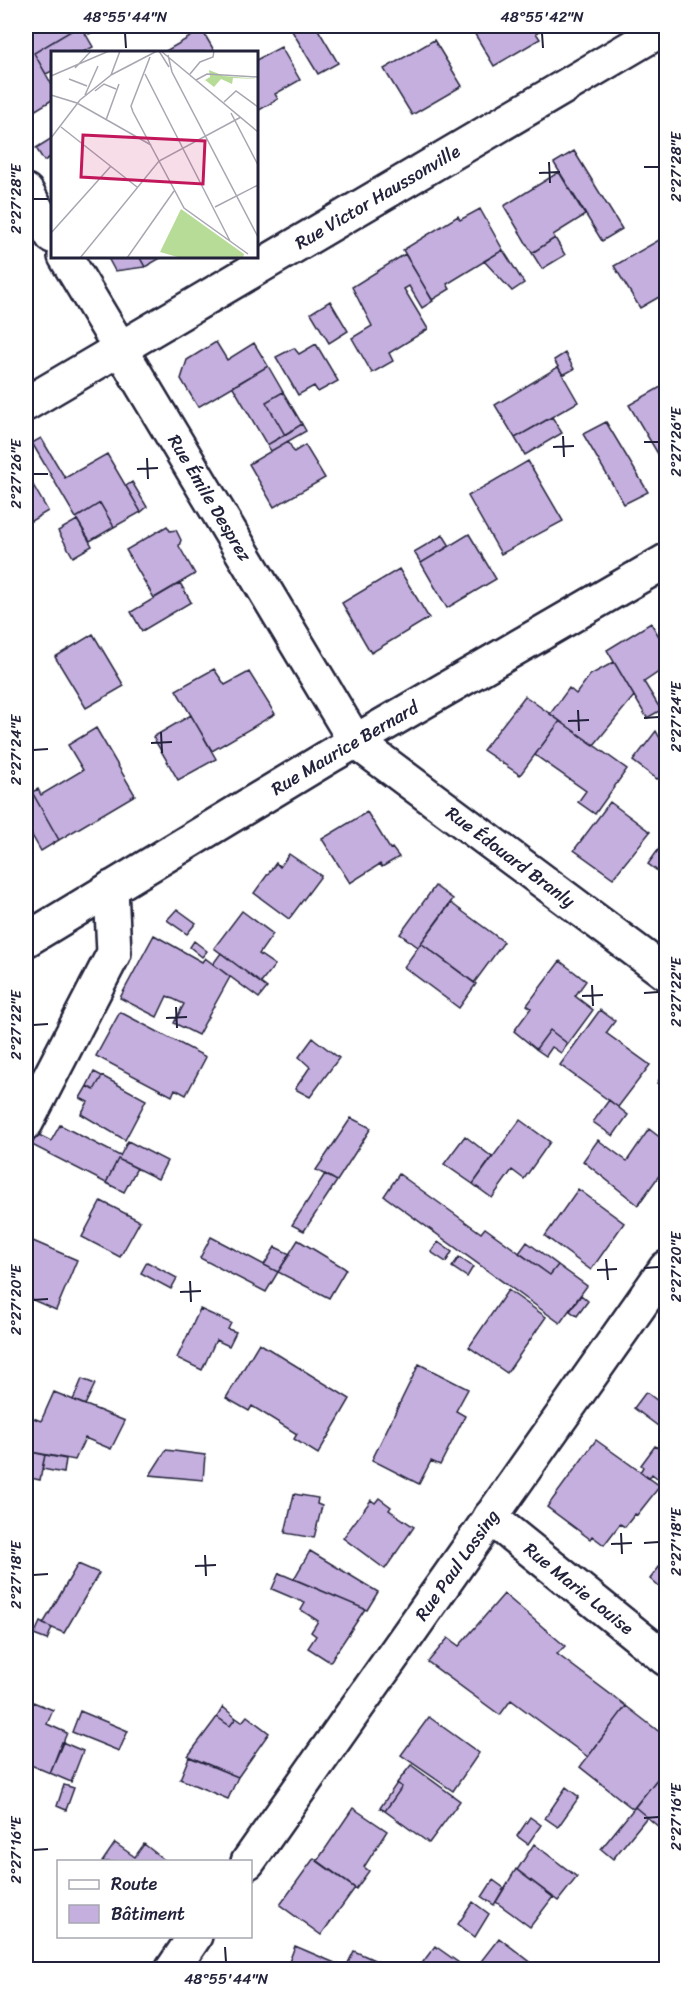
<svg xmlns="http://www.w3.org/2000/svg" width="692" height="1995" font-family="Sriracha,sans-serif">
  <rect width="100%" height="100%" fill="#fff"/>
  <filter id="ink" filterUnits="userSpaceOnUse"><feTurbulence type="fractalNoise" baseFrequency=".0167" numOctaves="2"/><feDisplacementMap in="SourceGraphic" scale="12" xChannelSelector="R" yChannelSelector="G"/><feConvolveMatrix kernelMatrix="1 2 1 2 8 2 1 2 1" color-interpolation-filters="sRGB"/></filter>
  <g filter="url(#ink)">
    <path fill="#c5afdf" stroke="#22223b" stroke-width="1.5" d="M26,26H68L71,31L34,53L52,85V100L26,116Z
      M68,26H81L93,47L83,52H52V71L46,74L34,53L71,31Z
      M84,26H104L89,34Z
      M289,26H316L338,63L318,74Z
      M470,26H549L536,33L540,39L494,66Z
      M202,30L215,52H164Z
      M434,40L462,86L412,115L384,69Z
      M281,47L300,80L275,94L278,99L256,112V60Z
      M52,138V156L44,161L36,148Z
      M574,151L622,229L602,241L554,163Z
      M559,172L585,215L553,235L555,238L532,253L504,206Z
      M480,209L503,250L447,284L450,289L432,300L403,250L458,216L460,220Z
      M666,236V293L640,308L614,266Z
      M555,238L565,255L542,269L532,253Z
      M503,250L524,283L512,291L484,261Z
      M405,254L433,301L422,308L409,286L404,289L428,329L389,353L393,361L372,373L352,338L372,326L352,287Z
      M107,256H139L145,267L115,271Z
      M139,256H164L145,267Z
      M330,301L348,331L329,343L311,313Z
      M216,342L227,360L254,343L268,366L198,407L181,379L187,360Z
      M316,344L338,381L318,392L314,386L298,395L276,357L294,348L299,354Z
      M565,353L574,369L563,375L554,360Z
      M268,366L283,392L266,402L285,435L267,445L233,387Z
      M558,367L578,402L515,438L495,405Z
      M666,384V456L661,459L629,405Z
      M283,392L302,424L285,435L266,402Z
      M552,417L562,433L525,455L515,438Z
      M606,422L648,492L624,504L583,434Z
      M302,424L306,431L271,451L267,445Z
      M41,438L65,478L107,454L141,512L114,527L100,503L76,518L32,443Z
      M288,441L294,452L305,445L325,478L274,507L249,464Z
      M528,461L563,521L501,554L468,496Z
      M132,482L147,507L141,512L126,486Z
      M33,485L48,511L26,524V490Z
      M100,503L114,527L90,541L76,518Z
      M77,520L92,546L73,557L58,531Z
      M167,526L170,531L176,530L181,540L179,546L195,574L154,598L126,550Z
      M469,534L496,579L447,608L421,563Z
      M443,535L450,546L421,563L414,552Z
      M399,569L429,618L371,653L342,603Z
      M180,583L191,602L142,631L131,612Z
      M651,623L666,648V667L644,682L661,710L647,718L607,650Z
      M93,634L124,686L86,708L55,657Z
      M614,662L634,696L594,745L550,714L569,688L576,694L590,675Z
      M214,669L225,685L249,672L275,714L212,751L176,690Z
      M525,696L560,721L520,775L483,750Z
      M191,715L216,759L178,780L153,737Z
      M560,721L627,769L595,814L578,802L586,791L535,755Z
      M96,728L135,795L59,840L32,792L38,789L41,795L83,770L68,745Z
      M656,731L666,749V774L657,779L633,761Z
      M28,785L59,840L41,851L26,825V787Z
      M610,802L650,832L613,878L574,850Z
      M367,812L390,849L392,848L399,857L382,867L380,864L350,883L322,839Z
      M666,839V877L648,864Z
      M289,854L321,876L289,919L254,893L276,863L280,867Z
      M435,886L453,899L418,947L400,934Z
      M451,903L504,942L474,983L421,943Z
      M177,909L196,923L187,934L167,920Z
      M242,911L273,934L259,954L275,965L261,983L214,948Z
      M154,935L202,962L205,958L230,977L198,1035L174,1023L184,1004L167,996L157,1017L120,998Z
      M194,941L207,951L202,957L190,947Z
      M421,943L476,984L459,1008L404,967Z
      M221,953L267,988L259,998L213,964Z
      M560,961L586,981L575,996L593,1010L568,1044L550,1030L536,1049L514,1031L531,1008L527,1005Z
      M600,1010L615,1021L606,1033L650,1065L618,1107L560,1065Z
      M120,1012L206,1057L186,1095L175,1089L172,1096L96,1056Z
      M550,1030L568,1044L561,1053L552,1047L546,1056L536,1049Z
      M313,1038L339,1058L310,1097L295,1089L310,1067L299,1057Z
      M666,1069V1090L657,1083Z
      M94,1072L102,1076L94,1090L87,1086Z
      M102,1076L146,1100L125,1140L81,1114L88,1102L80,1098L87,1086L94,1090Z
      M609,1100L628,1115L613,1136L593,1122Z
      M351,1118L371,1128L337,1181L316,1170Z
      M520,1120L550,1142L524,1179L512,1170L492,1198L473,1184Z
      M60,1125L120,1156L128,1141L167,1161L158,1179L118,1159L106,1183L32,1145L37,1134L51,1141Z
      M649,1129L666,1142V1166L638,1205L583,1161L598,1140L627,1161Z
      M465,1136L492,1157L473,1184L444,1164Z
      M118,1159L137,1168L124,1192L106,1183Z
      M325,1174L337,1181L304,1231L292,1225Z
      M399,1174L481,1233L485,1228L550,1275L558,1265L587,1286L560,1323L384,1196Z
      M578,1189L624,1223L591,1270L545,1236Z
      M101,1201L140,1221L120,1257L82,1237Z
      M211,1237L278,1272L266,1292L200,1258Z
      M26,1238L77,1260L56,1310L26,1297Z
      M298,1240L346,1269L329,1298L278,1272Z
      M438,1242L452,1252L446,1262L431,1252Z
      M527,1242L558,1265L550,1275L519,1253Z
      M275,1247L290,1254L278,1272L264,1265Z
      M459,1257L473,1267L467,1277L452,1267Z
      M147,1262L177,1278L171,1289L141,1273Z
      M508,1290L546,1317L507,1373L469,1347Z
      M581,1295L588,1301L577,1316L570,1311Z
      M200,1309L231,1323L228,1329L236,1332L229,1346L216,1340L202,1370L177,1358Z
      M259,1343L350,1399L318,1454L294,1439L297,1434L252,1406L249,1411L226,1398Z
      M419,1364L468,1389L456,1411L465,1416L440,1465L431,1461L419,1484L372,1460Z
      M82,1379L95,1384L85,1405L73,1400Z
      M54,1392L125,1421L111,1449L85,1438L75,1460L26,1451V1415L41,1421Z
      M646,1392L666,1407V1423L662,1429L634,1408Z
      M596,1440L660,1486L637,1515L635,1514L625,1527L620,1524L604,1545L592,1536L590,1539L547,1507Z
      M655,1446L666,1453V1485L652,1474L649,1479L640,1472L643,1467L641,1465Z
      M166,1450L205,1455L203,1480L150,1475Z
      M26,1451L45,1455L40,1480L26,1477Z
      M45,1455L66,1459L64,1473L42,1469Z
      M294,1494L318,1498L317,1504L322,1506L314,1538L285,1533Z
      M379,1498L391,1507L389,1510L414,1527L385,1569L343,1538L371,1500L375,1503Z
      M310,1551L378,1592L367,1610L294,1579Z
      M666,1558V1593L650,1579Z
      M78,1564L99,1573L64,1633L43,1624Z
      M279,1573L365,1609L330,1662L308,1648L316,1636L311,1632L318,1621L301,1610L305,1603L272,1589Z
      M504,1594L565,1646L557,1654L626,1706L588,1757L511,1700L500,1715L428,1662L448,1638L459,1646Z
      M40,1622L52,1628L47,1640L34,1635Z
      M33,1702L53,1710L47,1724L67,1733L50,1773L26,1763V1719Z
      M626,1706L666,1737V1768L633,1809L580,1767Z
      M223,1707L236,1718L230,1726L217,1717Z
      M80,1711L128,1731L119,1751L72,1732Z
      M247,1716L269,1733L238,1777L188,1756L217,1717L230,1726L236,1718L242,1722Z
      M429,1717L479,1753L453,1791L401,1755Z
      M62,1742L83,1751L71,1782L50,1773Z
      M189,1757L238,1777L228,1799L180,1779Z
      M411,1765L460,1801L429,1843L385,1811L402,1787L397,1783Z
      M666,1768V1833L635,1807Z
      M397,1783L402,1787L385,1811L380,1808Z
      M64,1785L74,1788L66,1810L57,1806Z
      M566,1787L579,1797L558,1827L545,1818Z
      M635,1807L647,1817L613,1859L601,1849Z
      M353,1808L387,1831L364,1867L369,1871L356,1889L317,1861Z
      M530,1817L541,1825L528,1844L517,1836Z
      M115,1843L135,1857L144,1844L167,1862H102Z
      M534,1844L577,1877L558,1901L517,1870Z
      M314,1858L355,1888L321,1935L280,1905Z
      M516,1869L553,1897L530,1927L496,1902Z
      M493,1880L504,1888L494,1905L482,1897Z
      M473,1902L489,1914L475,1937L458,1924Z
      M499,1938L541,1970H485L478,1965Z
      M295,1946L342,1966L341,1970H286Z
      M435,1946L459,1963L455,1970H417Z
      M354,1951L379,1962L376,1970L346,1967Z"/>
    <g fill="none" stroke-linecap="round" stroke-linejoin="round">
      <g stroke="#22223b" stroke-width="38">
        <g id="street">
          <path d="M26,191L52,236"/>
          <path id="s1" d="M65,256L355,741L666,973"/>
          <path id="s2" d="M26,404L666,27"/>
          <path id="s3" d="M26,940L330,756L666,561"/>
          <path d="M26,1123L114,953L111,888"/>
          <path id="s4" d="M490,1517L666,1659"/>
          <path id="s5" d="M248,1862L666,1268"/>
          <path d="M172,1970L195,1936"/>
        </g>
      </g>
      <use href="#street" stroke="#fff" stroke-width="33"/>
    </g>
  </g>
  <path fill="none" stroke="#22223b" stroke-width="2" d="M125,33L126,48M542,33L543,48M549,162L550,183M644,167H659M539,173L560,172M33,199H48M563,436L564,457M644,442H659M553,447L574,446M147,458L148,479M137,469L158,468M33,474H48M578,710L579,731M644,718L659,717M568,721L589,720M161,732L162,753M151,743L172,742M33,750L48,749M592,985L593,1006M644,993L659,992M582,996L603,995M176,1007L177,1028M166,1018L187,1017M33,1025L48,1024M606,1259L608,1280M644,1268L659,1267M597,1270L617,1269M190,1281L191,1302M180,1292L201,1291M33,1300L48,1299M621,1533L622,1554M644,1543L659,1542M611,1544L632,1543M205,1555L206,1576M195,1566L216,1565M33,1575L48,1574M644,1818L659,1817M33,1850L48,1849M225,1947L226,1962"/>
  <g text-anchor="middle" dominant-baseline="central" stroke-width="4.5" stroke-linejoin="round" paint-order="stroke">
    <g font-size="18" fill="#22223b" stroke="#fff">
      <text stroke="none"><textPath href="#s2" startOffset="408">Rue Victor Haussonville</textPath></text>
      <text stroke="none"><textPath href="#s1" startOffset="282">Rue Émile Desprez</textPath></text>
      <text stroke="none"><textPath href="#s3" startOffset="372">Rue Maurice Bernard</textPath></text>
      <text stroke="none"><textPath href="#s1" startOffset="759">Rue Édouard Branly</textPath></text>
      <text stroke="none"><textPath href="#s5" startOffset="363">Rue Paul Lossing</textPath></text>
      <text stroke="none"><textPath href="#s4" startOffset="114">Rue Marie Louise</textPath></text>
    </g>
  </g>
  <g transform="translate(51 51)">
    <rect width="207" height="207" fill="#fff"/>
    <path d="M158,19L173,25L207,28L182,27L181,33L170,28L163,36L154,29L159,26ZM130,158L193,203L192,207H130L109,201Z" fill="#b7dc97"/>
    <path fill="none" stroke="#a7a7b1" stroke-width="1.5" d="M108,0L118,16M110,0L207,81M117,4L121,21L207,186M99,6L80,55L82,61L133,157L197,203M24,17L40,0M94,23L179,190M139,23L149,11L162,6L163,0M60,24L106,0M0,25L58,0M18,28L36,35M145,29L156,23L207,26M44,40L53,33L65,38M0,44L26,52L100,94M34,44L47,15M173,51L185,40L207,56M180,62L207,114M55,69L68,33M10,76L86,136M0,87L29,49L60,24L69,0M164,156L207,134M0,182L60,115M29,207L108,110L190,66M76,207L123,140"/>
    <path fill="#c2185b" fill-opacity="0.15" stroke="#c2185b" stroke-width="3" d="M32,84L154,90L152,133L30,126Z"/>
    <rect width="207" height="207" fill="none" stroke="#22223b" stroke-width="3"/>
  </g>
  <rect width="692" height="1995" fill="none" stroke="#fff" stroke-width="66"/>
  <rect x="57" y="1860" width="195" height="78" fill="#ffffff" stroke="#a7a7b1" stroke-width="1.5"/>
  <rect x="69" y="1880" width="30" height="9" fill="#ffffff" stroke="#a7a7b1" stroke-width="1.5"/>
  <text x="111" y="1890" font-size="18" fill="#22223b">Route</text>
  <rect x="69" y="1905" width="30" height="18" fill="#c5afdf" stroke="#a7a7b1" stroke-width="1.5"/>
  <text x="111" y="1920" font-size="18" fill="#22223b">Bâtiment</text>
  <rect x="33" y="33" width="626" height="1929" fill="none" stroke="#22223b" stroke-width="2"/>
  <g font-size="15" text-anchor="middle" fill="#22223b">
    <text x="125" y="22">48°55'44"N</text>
    <text x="542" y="22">48°55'42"N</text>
    <text transform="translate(676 167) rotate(-90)" y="5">2°27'28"E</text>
    <text transform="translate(16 199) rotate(-90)" y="5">2°27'28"E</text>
    <text transform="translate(676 442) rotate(-90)" y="5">2°27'26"E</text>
    <text transform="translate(16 474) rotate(-90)" y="5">2°27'26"E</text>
    <text transform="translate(676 717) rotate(-90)" y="5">2°27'24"E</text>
    <text transform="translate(16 750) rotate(-90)" y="5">2°27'24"E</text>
    <text transform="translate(676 992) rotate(-90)" y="5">2°27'22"E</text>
    <text transform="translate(16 1025) rotate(-90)" y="5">2°27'22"E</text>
    <text transform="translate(676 1267) rotate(-90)" y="5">2°27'20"E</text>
    <text transform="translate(16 1300) rotate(-90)" y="5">2°27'20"E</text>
    <text transform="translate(676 1542) rotate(-90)" y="5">2°27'18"E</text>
    <text transform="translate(16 1575) rotate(-90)" y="5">2°27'18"E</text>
    <text transform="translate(676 1817) rotate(-90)" y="5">2°27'16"E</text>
    <text transform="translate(16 1850) rotate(-90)" y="5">2°27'16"E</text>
    <text x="226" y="1984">48°55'44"N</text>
  </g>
</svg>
